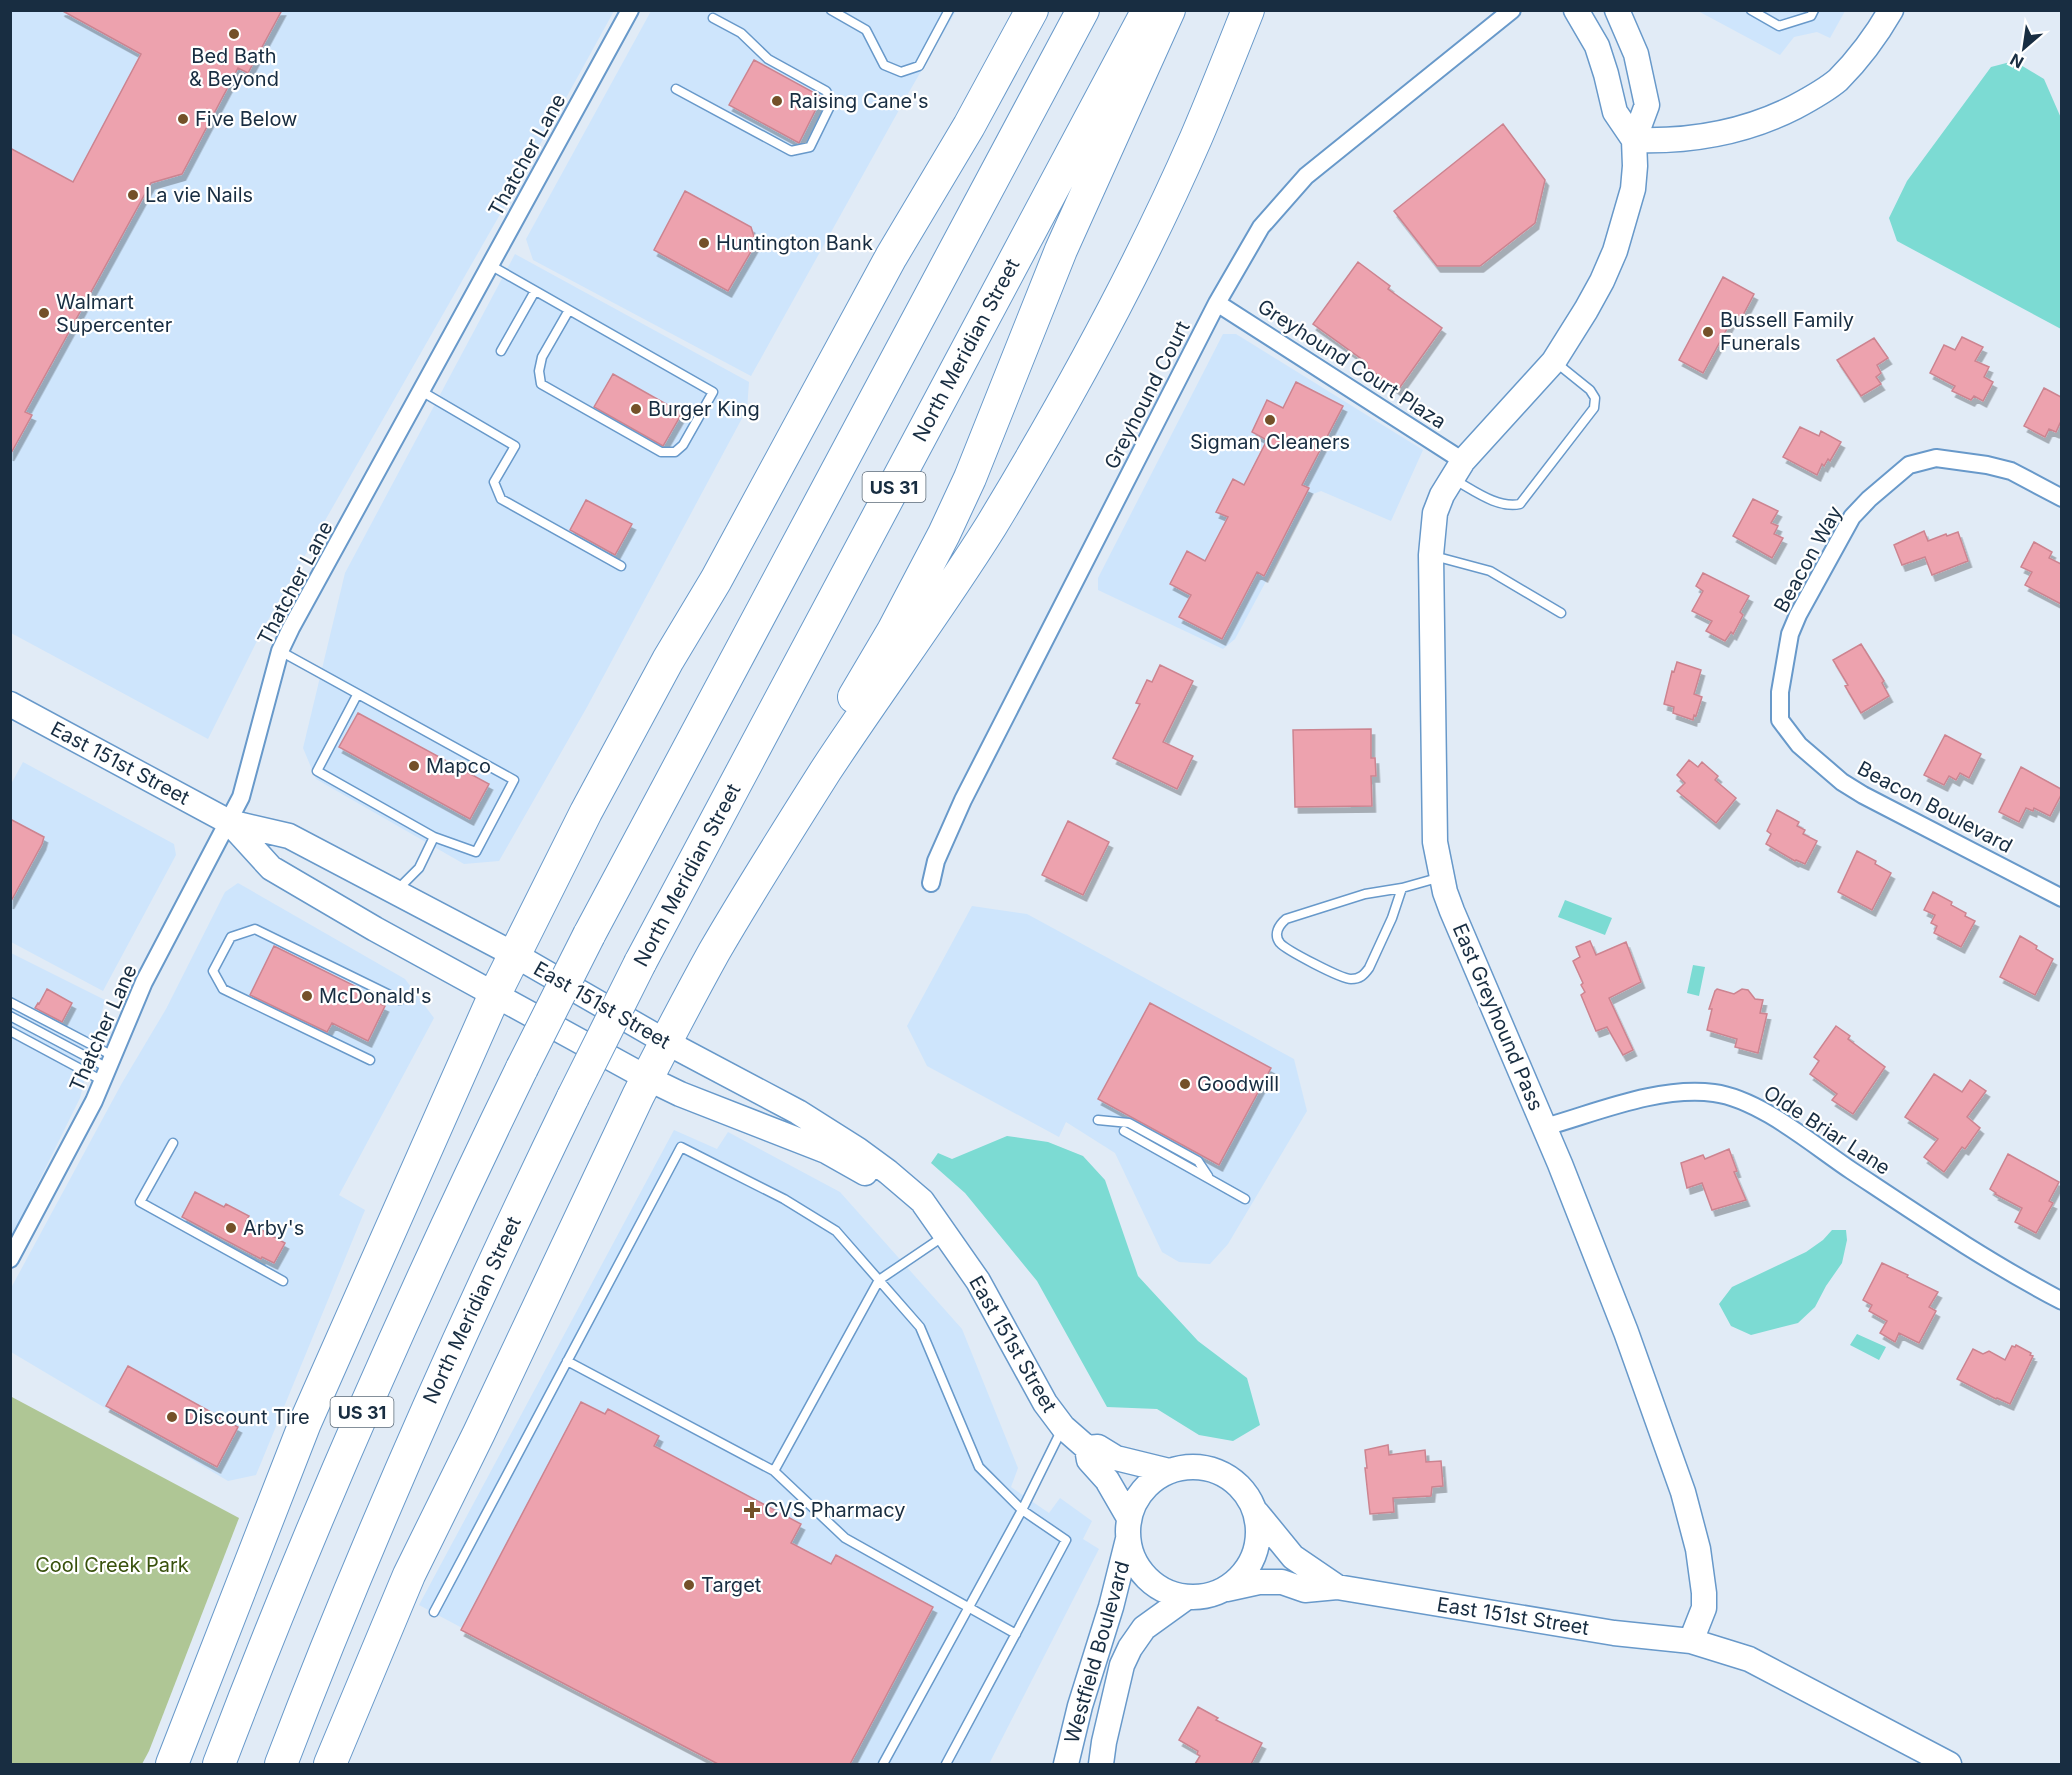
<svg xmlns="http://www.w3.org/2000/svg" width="2072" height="1775" font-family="Inter,sans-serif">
  <defs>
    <filter id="shadow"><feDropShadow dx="3.5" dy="6" stdDeviation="0" flood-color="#0004"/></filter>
  </defs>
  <rect width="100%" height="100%" fill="#e1ebf6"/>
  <path fill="#cee5fc" d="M10,11H614L550,127L263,629L208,739L11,633Z
    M651,11H956L909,92L751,376L533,260L526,239Z
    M1698,11H1845L1830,38L1817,32L1794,37L1780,55Z
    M515,254L749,382L747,409L587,707L499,861L464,864L316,779L303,748L345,573Z
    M1223,334H1236L1423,450L1391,521L1321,491L1313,494L1235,639L1223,649L1098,590V578Z
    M23,762L174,844L176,855L103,991L11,942L10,786Z
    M238,883L405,979L434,1018L339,1195L365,1210L256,1475L228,1481L11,1352V1288L122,1083L166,1009L225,892Z
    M972,906L1027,914L1294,1059L1307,1111L1228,1244L1210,1264L1179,1262L1162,1252L1115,1153L1066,1122L1059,1137L927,1066L907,1026Z
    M11,953L105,1000L80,1098L11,1238Z
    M674,1130L717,1149L728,1132L840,1192L962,1329L1018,1468L1011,1487L1049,1513L1060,1498L1092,1521L1083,1539L1099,1549L989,1764H717L419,1605Z"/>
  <path fill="#afc695" d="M10,1396L239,1518L149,1751L142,1764H11Z"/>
  <path fill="#7cdbd3" d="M2014,61L2044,79L2061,118V329L1897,241L1889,218L1907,181L1991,67Z
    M1565,900L1612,918L1605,935L1558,917Z
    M1693,965L1705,967L1699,996L1687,993Z
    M1007,1136L1048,1142L1083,1156L1105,1180L1138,1276L1198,1341L1247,1378L1260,1425L1233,1441L1199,1435L1157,1409L1107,1407L1037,1281L965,1193L931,1163L938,1153L952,1159Z
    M1832,1230H1846L1847,1240L1842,1263L1826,1286L1815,1307L1798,1323L1751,1335L1731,1326L1719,1304L1732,1287L1806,1252L1823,1240Z
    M1857,1334L1886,1347L1879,1360L1850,1345Z"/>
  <path fill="#eda2ae" stroke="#cc8490" stroke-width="1.5" filter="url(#shadow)" d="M61,10H282L248,73L238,68L182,174L151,183L25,412L32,415L10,455V148L73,182L141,54Z
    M754,60L822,97L799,143L729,105Z
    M1503,124L1545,180L1535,223L1480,266H1437L1394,211Z
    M685,191L751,227L756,243L728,291L654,250Z
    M1358,262L1390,286L1388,289L1442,328L1398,390L1365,366L1367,363L1313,324Z
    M1723,277L1754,294L1742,317L1735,314L1703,373L1679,360Z
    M1962,337L1983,347L1975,361L1989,367L1984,377L1993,382L1983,401L1974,396L1971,400L1952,391L1955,386L1930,373L1944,345L1955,350Z
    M1874,338L1888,358L1877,365L1881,373L1876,377L1881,384L1861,396L1837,360Z
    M613,374L682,413L663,446L594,407Z
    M1296,382L1343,406L1302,485L1309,488L1264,576L1257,572L1222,639L1179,617L1191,595L1170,584L1187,551L1205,561L1228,517L1216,512L1233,479L1244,485L1267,440L1252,432L1267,400L1283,408Z
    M2044,388L2061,397V421L2056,432L2049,429L2045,437L2024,426Z
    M1800,427L1819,436L1821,431L1841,442L1830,461L1828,459L1824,466L1822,464L1817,475L1783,457Z
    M1753,499L1778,511L1771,523L1778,526L1774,534L1783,538L1772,558L1733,536Z
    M586,500L632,524L615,555L570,530Z
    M1924,531L1928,541L1946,534L1947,536L1958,532L1968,561L1932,575L1925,557L1902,565L1894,545Z
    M2034,542L2052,552L2049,558L2061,564V604L2025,585L2032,572L2021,567Z
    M1703,573L1749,596L1740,612L1743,615L1733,634L1731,632L1725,641L1706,631L1712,621L1692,611L1703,591L1696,586Z
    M1861,644L1884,681L1882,683L1889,696L1861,713L1845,686L1848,685L1833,660Z
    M1677,662L1701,670L1694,694L1702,697L1696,716L1694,715L1693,720L1673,713L1674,707L1664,704L1672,671L1674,672Z
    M1160,665L1193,681L1163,742L1193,756L1177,789L1113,758L1140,704L1136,703L1147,680L1152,682Z
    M358,713L489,784L470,819L339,747Z
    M1371,729V758H1375L1376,776H1371L1372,806L1295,807L1293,730Z
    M1945,735L1981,754L1969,778L1960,773L1956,780L1949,776L1944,785L1924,775Z
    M1689,760L1698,767L1702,762L1718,776L1715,780L1736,798L1716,823L1677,791L1685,783L1677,775Z
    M2021,767L2061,789V795L2050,816L2034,808L2033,811L2026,808L2019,822L1999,812Z
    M1777,810L1799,822L1797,826L1805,830L1803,834L1817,841L1805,864L1796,860L1795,861L1766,844L1771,834L1767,831Z
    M10,819L44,837L42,844L10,903Z
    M1068,821L1109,842L1083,895L1042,875Z
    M1857,851L1876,861L1875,864L1891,873L1872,910L1838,892Z
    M1933,892L1952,902L1951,905L1966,913L1965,916L1975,921L1961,947L1934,933L1937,926L1931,923L1935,915L1924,910Z
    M2020,936L2037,946L2036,949L2053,959L2035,995L2000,977Z
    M1590,941L1596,955L1626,942L1641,982L1609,998L1633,1050L1623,1055L1607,1027L1596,1031L1581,995L1585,992L1581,985L1583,983L1573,961L1580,957L1576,947Z
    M274,946L361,989L359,994L385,1006L368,1041L332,1023L327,1032L250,995Z
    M47,989L72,1003L62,1022L35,1008L38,1003L39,1004Z
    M1717,989L1734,994L1742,989L1748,990L1755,999L1763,1000L1760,1013L1767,1014L1758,1053L1735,1047L1737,1039L1707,1030L1712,1009H1709L1715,991Z
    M1150,1003L1271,1068L1219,1165L1098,1099Z
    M1836,1026L1850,1036L1848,1039L1885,1067L1853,1114L1832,1100L1837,1094L1810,1074L1819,1061L1814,1057Z
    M1934,1074L1962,1092L1970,1080L1986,1091L1967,1117L1980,1128L1965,1149L1962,1147L1944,1172L1924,1157L1938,1139L1905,1117Z
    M1729,1149L1737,1171L1734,1172L1746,1200L1712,1210L1702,1183L1687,1188L1681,1163L1703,1155L1705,1159Z
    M2008,1154L2059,1182L2049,1201L2053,1203L2036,1233L2015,1222L2022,1208L1995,1194L1996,1193L1990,1189Z
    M195,1192L224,1207L226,1204L249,1216L246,1221L285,1243L274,1263L262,1257L261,1259L182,1217Z
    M1882,1263L1908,1275L1907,1277L1938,1292L1929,1307L1936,1311L1919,1343L1899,1333L1895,1342L1880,1333L1887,1321L1869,1311L1872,1305L1863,1300Z
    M2016,1345L2031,1353L2030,1355L2033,1356L2010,1404L1997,1398L1996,1399L1957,1379L1973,1349L1983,1354L1989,1351L2005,1360L2012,1346L2015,1347Z
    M128,1366L238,1427L217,1467L106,1406Z
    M581,1402L605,1414L608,1409L659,1436L654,1446L801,1524L791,1543L831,1564L836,1555L933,1607L850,1764H718L461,1630Z
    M1388,1445L1389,1455L1425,1450L1426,1462L1441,1461L1443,1486L1432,1487L1431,1496L1393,1498L1394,1512L1370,1514L1365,1468H1367L1365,1450Z
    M1198,1707L1218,1718L1216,1720L1262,1743L1251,1764H1195L1200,1756L1197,1754L1198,1751L1179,1740Z"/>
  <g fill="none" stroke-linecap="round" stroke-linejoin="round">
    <g stroke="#6899ca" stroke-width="11">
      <path id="lane" d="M831,10L866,30L884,65L901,72L919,66L949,10
        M1751,10L1779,26L1811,16L1814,10
        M676,89L791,151L810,147L832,102L826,91L768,59L741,33L713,18
        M490,265L713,392L683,445L675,452H661L541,384L539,371L542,357L569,310
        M501,351L535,291
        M421,391L515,446L494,482L501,499L621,566
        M1453,479C1472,489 1497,509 1520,504L1594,408L1595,398L1590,390L1554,361
        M1434,556L1490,571L1561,613
        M280,651L514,780L476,852L434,837L419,868L397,890
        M357,695L317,771L434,837
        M1402,888L1392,918L1369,968C1364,975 1360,979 1351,979C1341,979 1286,950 1280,943C1273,934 1279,925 1286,919L1365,894L1402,888L1441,877
        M10,1002L113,1056
        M10,1016L108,1068
        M10,1031L103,1081
        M370,1060L223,989L213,971L231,937L255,929L400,1000
        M1098,1120L1129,1123L1198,1161L1208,1176
        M1124,1131L1245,1199
        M173,1143L140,1202L283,1281
        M567,1361L774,1471L845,1538L1016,1634
        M774,1471L879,1280L944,1236
        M434,1612L681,1147L784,1199L836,1231L920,1327L979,1467L1022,1510L1066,1540L946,1764
        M883,1764L1022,1510L1062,1429"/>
    </g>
    <g stroke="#6899ca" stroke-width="20">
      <path id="street" d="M1217,303L1463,461
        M2062,498L2011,471L1987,465L1936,458L1909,465L1869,499L1852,517L1798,615L1790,634L1780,692V720L1799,745L1842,782L1863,795L2062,898
        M931,883L936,861L963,800L1217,303L1261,227L1306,176L1512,10
        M1545,1127C1598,1112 1658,1086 1714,1093C1760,1099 1813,1145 1852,1171C1920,1216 1989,1263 2062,1301
        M10,1259L94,1101L144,982L241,797L280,651L291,628L630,10"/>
    </g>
    <g stroke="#6899ca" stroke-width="27">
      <path id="secondary" d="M1576,10L1597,46L1606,74L1615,112L1634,140
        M1617,10L1636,54L1647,105L1634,140L1635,166L1633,189L1615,251L1602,281L1586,310L1554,361L1463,461L1442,495L1435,513L1431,555L1435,842L1445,892L1452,911L1560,1164L1626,1332L1683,1492L1698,1549L1704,1593V1608L1691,1641L1749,1659L1949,1764
        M1634,140C1691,142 1744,133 1795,107C1810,99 1825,91 1838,80C1859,59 1876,36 1891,10
        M10,704L229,822L289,836L515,955L666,1042L798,1112L858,1150L888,1172L922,1201L978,1281L1045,1403L1063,1427L1087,1448L1089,1460L1107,1480L1129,1518
        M229,822L271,868L375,929L647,1078L680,1094L826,1151L865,1173
        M1087,1448L1098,1447L1116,1458L1169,1471
        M1128 1532a65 65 0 1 1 130 0a65 65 0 1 1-130 0Z
        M1257,1513L1293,1557L1337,1587
        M1227,1589L1259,1582H1282L1305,1590L1337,1587L1614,1633L1691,1641
        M1066,1764L1080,1706L1111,1607L1128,1539
        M1101,1764L1104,1742L1122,1665L1130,1648L1144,1628L1187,1597"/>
    </g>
    <g stroke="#6899ca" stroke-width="34">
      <path id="highway" d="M854,697L893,631L944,534L970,478L1061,250L1169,10
        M589,935L1083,10
        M640,963L1148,10
        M172,1764L305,1423L495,994L586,812L668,660L716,580L891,257L969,126L1032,10
        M219,1764C309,1527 411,1296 522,1068
        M281,1764C368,1536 466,1317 573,1097
        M330,1764L409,1575L479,1433L638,1096C663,1047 688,999 714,952C750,890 788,830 826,770C880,688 939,609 991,526C1066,402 1138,271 1196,138C1214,96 1231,53 1248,10"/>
    </g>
    <use href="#lane" stroke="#fff" stroke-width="8"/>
    <use href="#street" stroke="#fff" stroke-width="16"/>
    <use href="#secondary" stroke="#fff" stroke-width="24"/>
    <use href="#highway" stroke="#fff" stroke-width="32"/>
    <g stroke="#6899ca" stroke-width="34" stroke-linecap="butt">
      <path id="highway-bridge" d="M522,1068L589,935
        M573,1097L640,963"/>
    </g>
    <use href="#highway-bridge" stroke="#fff" stroke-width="32"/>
  </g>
  <g fill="#745129" stroke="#fff" stroke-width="2">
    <circle cx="234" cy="34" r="6"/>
    <circle cx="777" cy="101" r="6"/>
    <circle cx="183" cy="119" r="6"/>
    <circle cx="133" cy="195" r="6"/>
    <circle cx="704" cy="243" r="6"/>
    <circle cx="44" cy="313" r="6"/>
    <circle cx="1708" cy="332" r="6"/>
    <circle cx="636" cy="409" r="6"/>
    <circle cx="1270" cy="420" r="6"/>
    <circle cx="414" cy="766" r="6"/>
    <circle cx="307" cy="996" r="6"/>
    <circle cx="1185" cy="1084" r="6"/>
    <circle cx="231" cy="1228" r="6"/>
    <circle cx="172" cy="1417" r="6"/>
    <path d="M749 1501h6v6h6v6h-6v6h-6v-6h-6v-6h6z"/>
    <circle cx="689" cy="1585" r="6"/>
  </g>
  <g text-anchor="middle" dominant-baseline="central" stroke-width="4.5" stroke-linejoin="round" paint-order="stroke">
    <g fill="#fff" stroke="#5d6c7a" stroke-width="1.5">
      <rect x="862.5" y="472" width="63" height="30" rx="4.5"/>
      <rect x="330.5" y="1397" width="63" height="30" rx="4.5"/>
    </g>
    <g font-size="18" font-weight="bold" fill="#182d41">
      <text x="894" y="487">US 31</text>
      <text x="362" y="1412">US 31</text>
    </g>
    <g font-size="20" fill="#182d41" stroke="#fff" text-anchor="start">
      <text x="234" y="56" text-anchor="middle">Bed Bath<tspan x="234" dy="23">&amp; Beyond</tspan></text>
      <text x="789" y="101">Raising Cane's</text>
      <text x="195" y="119">Five Below</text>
      <text x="145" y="195">La vie Nails</text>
      <text x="716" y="243">Huntington Bank</text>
      <text x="56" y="302">Walmart<tspan x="56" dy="23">Supercenter</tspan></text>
      <text x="1720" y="320">Bussell Family<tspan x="1720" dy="23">Funerals</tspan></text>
      <text x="648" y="409">Burger King</text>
      <text x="1270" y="442" text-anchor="middle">Sigman Cleaners</text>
      <text x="426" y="766">Mapco</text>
      <text x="319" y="996">McDonald's</text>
      <text x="1197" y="1084">Goodwill</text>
      <text x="243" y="1228">Arby's</text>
      <text x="184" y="1417">Discount Tire</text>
      <text x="764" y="1510">CVS Pharmacy</text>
      <text x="701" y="1585">Target</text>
    </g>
    <g font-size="20" fill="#182d41" stroke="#fff">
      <text transform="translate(527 155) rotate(-61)">Thatcher Lane</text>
      <text transform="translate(966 350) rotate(-62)">North Meridian Street</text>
      <text transform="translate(1352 364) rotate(33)">Greyhound Court Plaza</text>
      <text transform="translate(1147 395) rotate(-63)">Greyhound Court</text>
      <text transform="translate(1808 559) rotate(-61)">Beacon Way</text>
      <text transform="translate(295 583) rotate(-62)">Thatcher Lane</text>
      <text transform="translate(120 763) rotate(28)">East 151st Street</text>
      <text transform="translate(1935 807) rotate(28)">Beacon Boulevard</text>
      <text transform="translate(687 875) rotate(-62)">North Meridian Street</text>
      <text transform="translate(602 1005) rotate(30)">East 151st Street</text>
      <text transform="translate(1498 1017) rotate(67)">East Greyhound Pass</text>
      <text transform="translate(103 1028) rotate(-66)">Thatcher Lane</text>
      <text transform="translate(1827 1130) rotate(33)">Olde Briar Lane</text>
      <text transform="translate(472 1310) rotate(-65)">North Meridian Street</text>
      <text transform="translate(1013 1344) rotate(60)">East 151st Street</text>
      <text transform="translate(1513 1616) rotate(9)">East 151st Street</text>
      <text transform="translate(1097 1652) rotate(-74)">Westfield Boulevard</text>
    </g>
    <g font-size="20" fill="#38510c" stroke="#fff">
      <text x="112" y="1565">Cool Creek Park</text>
    </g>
  </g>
  <rect width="2072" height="1775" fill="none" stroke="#182d41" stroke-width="24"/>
  <g transform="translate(2024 48) rotate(209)" stroke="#ffffff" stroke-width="4.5" paint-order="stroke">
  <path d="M0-4.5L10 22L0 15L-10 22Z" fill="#182d41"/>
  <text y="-9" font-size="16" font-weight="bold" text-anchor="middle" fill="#182d41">N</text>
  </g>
</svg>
